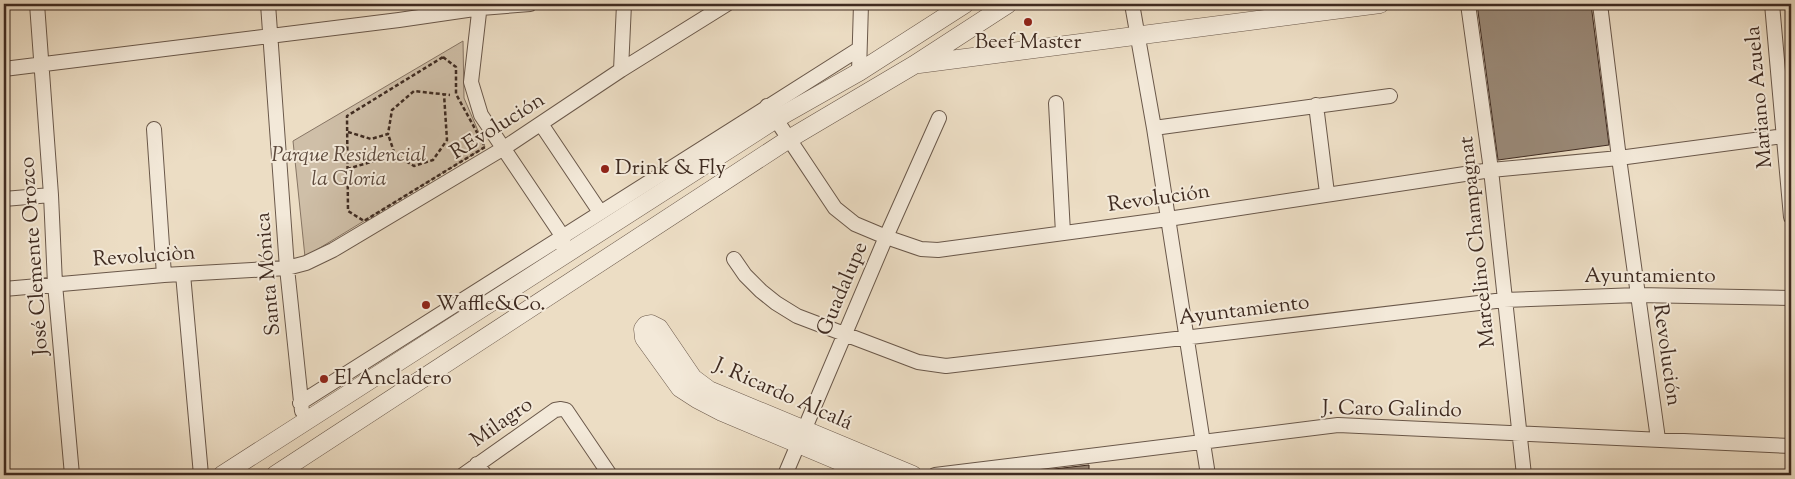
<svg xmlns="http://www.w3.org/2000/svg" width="1795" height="479" font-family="'Sorts Mill Goudy',serif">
  <rect width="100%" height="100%" fill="#ecddc4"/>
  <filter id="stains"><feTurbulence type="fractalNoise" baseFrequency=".004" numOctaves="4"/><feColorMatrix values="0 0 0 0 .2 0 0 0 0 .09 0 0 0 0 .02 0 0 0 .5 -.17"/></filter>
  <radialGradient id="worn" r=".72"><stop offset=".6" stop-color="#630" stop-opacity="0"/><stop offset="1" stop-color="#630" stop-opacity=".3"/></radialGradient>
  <path fill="#cfbfa8" stroke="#877564" d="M463,41L464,98L485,147L305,257L293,141Z"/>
  <path fill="#998876" stroke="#3f2b21" d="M1477,4H1591L1609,145L1498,160Z
    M1089,465V475H1029L1028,472Z"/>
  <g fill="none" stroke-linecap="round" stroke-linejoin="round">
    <g stroke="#6a584a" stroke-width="16">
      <path id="minor" d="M37,4L51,195L55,284L72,475
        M268,4L287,268L302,411
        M480,4L471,82L481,115L563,237V246
        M1132,4L1154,128L1208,475
        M1468,4L1491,170L1524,475
        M1600,4L1619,158L1658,439
        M1772,4L1791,217
        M4,69L399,20L481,8L530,4
        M621,70L624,4
        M859,72L861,4
        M1056,103L1063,233
        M1316,105L1327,193
        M767,106L835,208L855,224L886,237L921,249L938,250L1168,219L1491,170L1619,158L1791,135
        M541,124L600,212
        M1154,128L1390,96
        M154,129L164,275
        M4,199L51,195
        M734,259L745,275L761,291L776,303L797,316L918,362L946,366L1504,300L1638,295L1791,298
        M183,274L201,475
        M4,289L164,275L287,268L306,263L333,250L504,148L621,70L727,4
        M300,403L859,49
        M477,464L485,475
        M463,475L555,410L561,409L566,410L610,475
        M785,475L886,237L939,118
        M935,475L1338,425L1791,446"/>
    </g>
    <g stroke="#6a584a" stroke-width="19">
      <path id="tertiary" d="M919,64L1380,4
        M222,475L776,119L859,72L965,4
        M275,475L789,139L914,65L1008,4
        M872,475L722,412L697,399L680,388L644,338L643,329L646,325L651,324L659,328L693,378L709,390L913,475"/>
    </g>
    <path stroke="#3f2b21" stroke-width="2.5" stroke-dasharray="4 2.5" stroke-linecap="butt" d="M443,57L456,67V94L485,147L364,221L348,211L347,116Z
      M348,132L371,139L388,134L392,110L414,91L450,95
      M395,155L414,166L433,160L447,140L444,94
      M347,169L395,155L388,134"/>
    <use href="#minor" stroke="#f3e9d9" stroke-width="14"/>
    <use href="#tertiary" stroke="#f3e9d9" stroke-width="18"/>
  </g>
  <g fill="#8f2418" stroke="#f3e9d9" stroke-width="2">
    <circle cx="1028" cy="22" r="5"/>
    <circle cx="605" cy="169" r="5"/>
    <circle cx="426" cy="305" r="5"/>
    <circle cx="324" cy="379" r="5"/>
  </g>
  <g text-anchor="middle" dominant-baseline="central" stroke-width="4" stroke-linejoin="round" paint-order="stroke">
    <g font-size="21" fill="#3f2b21" stroke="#f3e9d9" text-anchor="start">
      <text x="1028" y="43" text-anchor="middle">Beef Master</text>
      <text x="615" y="169">Drink &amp; Fly</text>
      <text x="436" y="305">Waffle&amp;Co.</text>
      <text x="334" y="379">El Ancladero</text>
    </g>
    <g font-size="21" fill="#3f2b21" stroke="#f3e9d9">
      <text transform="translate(1760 97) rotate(-95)">Mariano Azuela</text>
      <text transform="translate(498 127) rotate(-32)">REvolución</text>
      <text transform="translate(1159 199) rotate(-8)">Revolución</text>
      <text transform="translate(1478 242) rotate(-96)">Marcelino Champagnat</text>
      <text transform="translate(35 256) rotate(-94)">José Clemente Orozco</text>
      <text transform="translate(144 257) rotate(-4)">Revoluciòn</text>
      <text transform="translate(269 274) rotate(-95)">Santa Mónica</text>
      <text x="1650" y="277">Ayuntamiento</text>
      <text transform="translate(843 289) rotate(-67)">Guadalupe</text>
      <text transform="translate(1244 311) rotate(-7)">Ayuntamiento</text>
      <text transform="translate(1666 355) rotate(82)">Revolución</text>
      <text transform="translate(783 395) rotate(24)">J. Ricardo Alcalá</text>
      <text transform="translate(1392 410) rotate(1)">J. Caro Galindo</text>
      <text transform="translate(502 423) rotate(-35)">Milagro</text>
    </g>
    <g font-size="21" font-style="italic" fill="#5c493c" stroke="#f3e9d9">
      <text x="349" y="156">Parque Residencial<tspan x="349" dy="24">la Gloria</tspan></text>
    </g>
  </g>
  <rect width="1795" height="479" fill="none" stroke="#ecddc4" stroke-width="20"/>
  <rect x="5" y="5" width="1785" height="469" fill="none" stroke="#3f2b21" stroke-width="2.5"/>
  <rect x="10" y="10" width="1775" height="459" fill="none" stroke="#3f2b21"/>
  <rect width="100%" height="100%" filter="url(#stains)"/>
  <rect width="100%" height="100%" fill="url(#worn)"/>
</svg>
